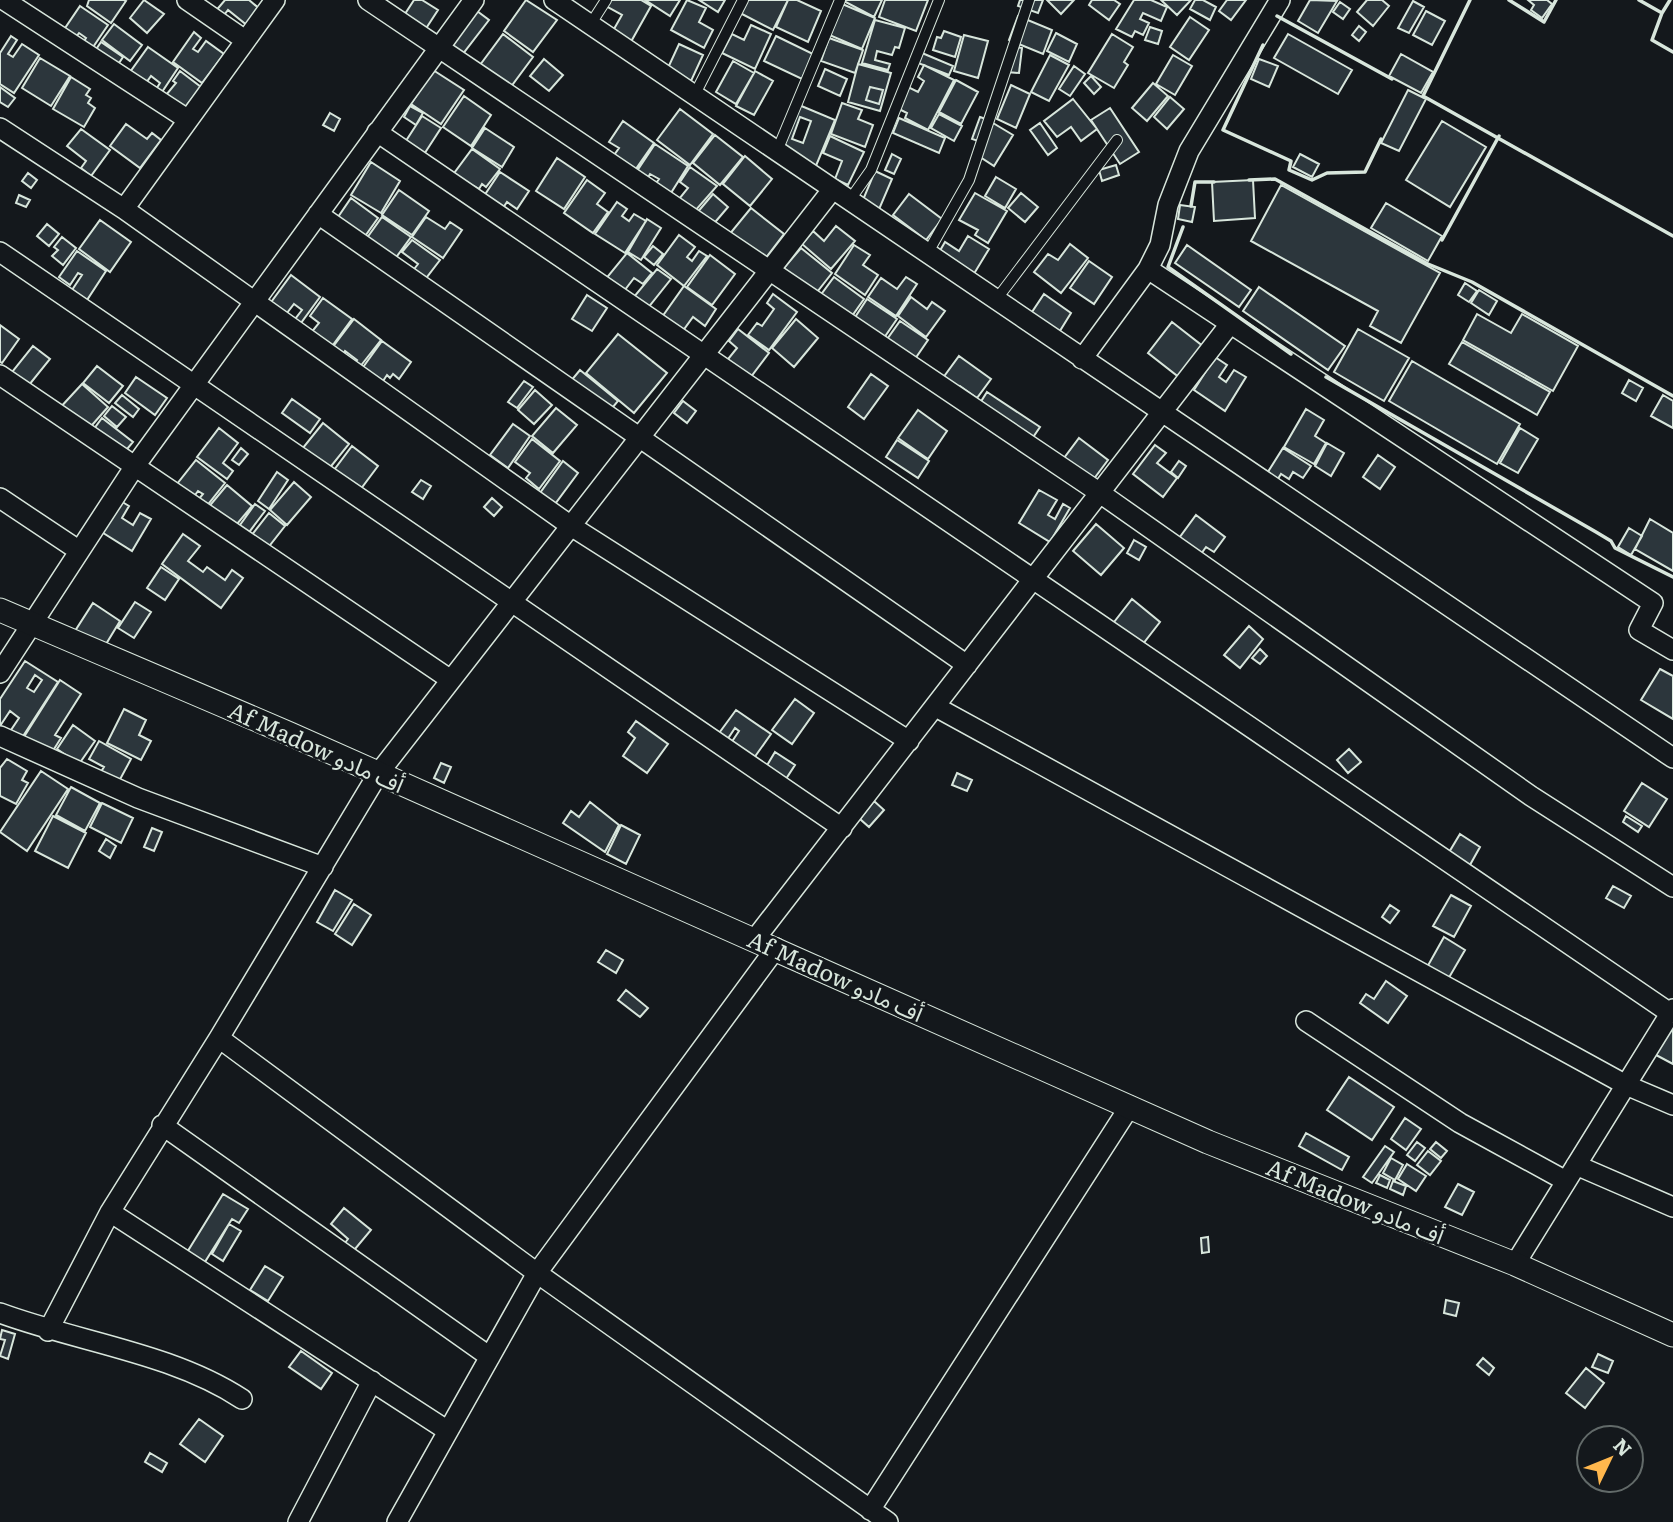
<svg xmlns="http://www.w3.org/2000/svg" width="1673" height="1522" font-family="Literata,'Noto Sans Arabic',serif">
  <rect width="100%" height="100%" fill="#14181c"/>
  <path fill="#2c363c" stroke="#d8e6dc" stroke-width="2" fill-rule="evenodd" d="M89,0H124L126,1L111,23L87,6Z
    M144,0L164,14L147,33L130,18Z
    M225,0H249L261,10L248,26L228,10L221,19L214,13Z
    M414,0H422L438,10L425,30L403,17Z
    M526,0L557,20L533,52L504,31Z
    M609,0H641L651,6L628,47L610,36L622,15L606,6Z
    M645,0H680L670,16Z
    M687,0L706,8L699,22L713,30L704,48L671,30Z
    M699,0H725L718,12Z
    M747,0H788L773,30L740,13Z
    M788,0H797L821,11L808,42L776,27Z
    M842,0H882L874,17Z
    M885,0H928L916,31L879,17Z
    M1020,0H1043L1038,13L1018,6Z
    M1047,0H1074L1061,14Z
    M1092,0H1114L1120,4L1109,20L1089,5Z
    M1134,0H1151L1167,7L1161,21L1143,13L1140,19L1149,23L1143,35L1135,31L1132,37L1116,29Z
    M1161,0H1191L1177,15Z
    M1195,0H1203L1216,7L1210,20L1190,9Z
    M1227,0H1246L1231,20L1219,11Z
    M1310,0L1337,1L1318,33L1298,21Z
    M1367,0H1382L1389,6L1373,26L1357,12Z
    M1528,0H1547L1552,4L1542,18L1531,10L1534,5Z
    M1413,1L1424,7L1409,33L1398,28Z
    M1340,2L1350,9L1343,19L1333,12Z
    M840,3L875,18L862,49L827,34Z
    M80,6L108,25L89,53L80,47L86,38L79,33L72,42L61,34Z
    M473,8L489,20L462,55L446,43Z
    M1426,11L1445,21L1432,45L1413,35Z
    M1018,16L1052,30L1043,54L1009,40Z
    M1190,17L1209,30L1189,60L1170,47Z
    M875,20L905,28L899,48L895,47L892,55L877,51L875,60L890,64L888,70L862,63Z
    M114,24L142,45L130,61L102,40Z
    M751,25L771,34L755,69L722,53L732,34L744,40Z
    M1359,26L1366,32L1359,41L1352,35Z
    M1150,27L1162,31L1158,44L1145,40Z
    M944,31L961,37L955,57L933,50L937,37L941,38Z
    M194,32L201,38L193,49L198,52L206,41L224,54L202,83L173,62Z
    M1056,33L1077,44L1069,62L1047,51Z
    M503,34L533,57L510,88L480,65Z
    M1112,34L1133,47L1124,62L1128,65L1114,88L1088,73Z
    M1288,34L1352,70L1338,94L1274,58Z
    M964,35L988,41L978,78L954,71Z
    M11,36L17,40L8,54L13,57L22,44L39,55L14,93L0,84V53Z
    M776,36L813,54L802,79L764,61Z
    M829,38L863,50L855,73L821,61Z
    M101,42L123,57L115,69L93,54Z
    M679,44L703,55L691,81L667,70Z
    M1010,46L1022,48L1019,73L1007,72Z
    M148,47L178,68L156,101L151,97L160,83L151,76L141,90L125,79Z
    M922,53L953,66L949,75L918,63Z
    M1401,54L1433,72L1421,93L1389,76Z
    M1050,55L1069,65L1049,101L1031,92Z
    M1173,55L1192,66L1175,95L1156,84Z
    M40,58L70,76L51,106L22,88Z
    M544,59L563,75L549,91L530,76Z
    M1259,59L1278,66L1269,87L1251,79Z
    M733,61L754,73L736,104L716,92Z
    M858,64L891,73L880,111L848,102ZM870,87L883,90L879,104L866,100Z
    M924,65L954,80L928,130L905,118L907,113L895,107L906,86L918,92L924,81L918,77Z
    M1074,66L1085,74L1070,96L1059,89Z
    M825,69L847,79L840,96L818,86Z
    M433,70L464,90L441,124L411,104Z
    M180,71L201,87L179,115L161,101L176,83L173,81Z
    M755,71L773,81L754,115L736,106Z
    M1091,76L1101,87L1094,94L1084,83Z
    M71,77L90,89L86,95L91,98L88,103L95,108L84,127L53,109Z
    M956,80L978,92L961,124L939,112Z
    M1153,83L1168,96L1147,121L1132,108Z
    M1011,85L1030,94L1016,128L997,119Z
    M0,87L15,98L8,107L0,102Z
    M870,87L883,90L879,104L866,100Z
    M1408,90L1426,99L1399,151L1381,143Z
    M464,96L491,115L471,146L443,127Z
    M1170,97L1184,109L1167,129L1154,117Z
    M1073,99L1097,129L1081,141L1071,127L1057,137L1044,121Z
    M842,103L862,110L858,119L873,125L865,147L831,134Z
    M799,105L835,120L813,173L781,144ZM800,117L811,121L803,143L792,139Z
    M410,106L423,113L416,125L404,117Z
    M1110,108L1139,152L1120,164L1091,120Z
    M680,109L713,134L690,165L657,140Z
    M330,113L340,119L334,131L323,125Z
    M939,114L962,126L954,141L931,128Z
    M422,116L441,128L421,159L402,147Z
    M980,117L989,120L981,142L972,139Z
    M899,118L945,138L939,153L893,133Z
    M623,121L654,143L633,173L612,158L619,148L609,142Z
    M1442,121L1486,147L1450,207L1406,180Z
    M993,123L1013,135L994,166L974,153Z
    M1040,123L1057,148L1048,155L1030,130Z
    M126,124L147,139L152,133L161,140L140,168L110,146Z
    M485,128L514,147L502,167L472,148Z
    M81,129L110,150L91,176L81,168L86,161L67,146Z
    M715,135L743,157L720,185L693,163Z
    M830,136L864,152L848,185L835,179L842,161L823,153Z
    M655,144L688,166L669,196L654,186L659,179L650,174L646,181L635,174Z
    M472,149L500,169L486,187L482,184L479,189L474,186L468,194L449,180Z
    M892,154L901,159L894,174L885,170Z
    M1300,154L1319,164L1312,177L1293,167Z
    M745,156L772,179L750,206L723,184Z
    M557,158L585,177L564,209L536,191Z
    M371,162L400,181L381,213L351,195Z
    M1116,165L1119,175L1102,181L1099,170Z
    M690,167L717,186L695,211L679,199L688,188L680,182Z
    M875,171L892,179L877,214L860,207Z
    M500,172L529,191L517,209L507,202L499,214L480,202Z
    M28,173L37,180L31,188L22,181Z
    M996,177L1016,189L1005,208L985,196Z
    M587,180L605,193L597,204L608,212L593,233L564,213Z
    M1253,180L1255,218L1214,221L1212,182Z
    M1281,185L1440,273L1401,343L1370,326L1378,311L1251,241Z
    M399,190L429,211L412,235L382,215Z
    M975,193L1007,211L988,243L975,235L978,230L959,220Z
    M1021,193L1038,207L1025,222L1008,208Z
    M713,194L728,207L711,227L696,214Z
    M909,194L942,219L926,240L893,215Z
    M19,195L30,200L26,207L16,203Z
    M351,198L378,218L363,239L336,220Z
    M617,202L627,209L622,216L629,221L634,214L646,221L625,253L595,234Z
    M1386,203L1442,236L1428,261L1371,228Z
    M1180,205L1195,207L1192,222L1178,219Z
    M751,208L784,234L762,263L728,236Z
    M382,217L411,237L392,263L364,242Z
    M426,217L445,229L450,222L462,230L443,258L412,237Z
    M647,219L661,228L641,260L628,252Z
    M100,220L131,242L110,272L79,249Z
    M47,224L59,234L49,246L37,236Z
    M836,226L855,241L831,269L802,244L813,231L824,241Z
    M679,235L695,247L687,257L692,261L699,251L707,256L684,286L657,265Z
    M968,236L989,249L969,282L934,261L945,242L959,251Z
    M62,237L76,248L63,265L52,256L58,250L54,247Z
    M412,240L440,260L420,286L408,277L418,264L402,252Z
    M1070,244L1088,258L1061,293L1034,272L1048,254L1058,260Z
    M854,245L870,255L863,265L878,275L865,295L835,274Z
    M1187,245L1251,290L1239,307L1175,263Z
    M653,246L663,254L654,265L644,257Z
    M801,248L832,273L810,301L778,275Z
    M77,251L106,271L87,300L72,290L82,275L78,273L70,285L59,277Z
    M627,253L652,273L643,284L634,278L621,295L604,281Z
    M710,255L735,274L712,305L687,287Z
    M1089,261L1112,277L1094,304L1070,288Z
    M657,269L671,279L647,309L633,298Z
    M291,275L320,297L298,327L269,305ZM294,304L302,310L295,319L287,313Z
    M834,277L864,299L845,326L814,304Z
    M906,277L917,284L896,316L868,297L881,278L897,289Z
    M1465,283L1477,291L1469,302L1458,295Z
    M684,286L716,309L705,326L693,317L682,332L662,317Z
    M1259,287L1345,346L1328,370L1243,311Z
    M1479,290L1497,301L1489,315L1471,303Z
    M773,294L797,312L769,350L748,335L757,323L762,326L774,309L767,303Z
    M1044,294L1071,313L1058,334L1030,315Z
    M587,295L607,308L592,331L572,319Z
    M911,297L927,309L932,302L945,311L926,337L898,316Z
    M323,298L352,319L330,349L310,334L319,323L310,316Z
    M867,299L897,319L877,348L848,328Z
    M1477,314L1511,333L1522,314L1578,346L1553,391L1463,340Z
    M354,319L381,340L359,368L353,364L357,360L345,351L342,356L332,348Z
    M796,319L818,338L794,367L772,348Z
    M900,321L928,340L906,372L878,352Z
    M1172,322L1204,347L1180,378L1148,353Z
    M0,325L19,339L2,363L0,362Z
    M738,329L769,353L747,382L724,364L737,348L729,341Z
    M1358,329L1409,358L1384,401L1334,372Z
    M618,334L667,373L634,413L586,373Z
    M382,341L411,362L399,379L393,374L390,378L387,375L381,384L361,370Z
    M1462,342L1550,392L1537,415L1449,364Z
    M33,346L50,359L25,390L9,376Z
    M959,356L991,379L977,398L960,386L951,397L937,386Z
    M1215,357L1227,365L1219,377L1226,382L1234,370L1246,377L1225,411L1194,390Z
    M1412,361L1520,424L1497,464L1389,401Z
    M97,366L123,386L109,403L83,383Z
    M580,370L618,401L608,413L570,382Z
    M871,374L888,386L864,419L848,407Z
    M136,377L167,398L155,415L125,393Z
    M1629,380L1643,388L1636,401L1622,393Z
    M524,381L533,387L517,408L508,402Z
    M82,384L108,407L85,433L58,410Z
    M535,390L552,405L534,424L518,410Z
    M987,392L1040,427L1027,446L975,411Z
    M122,395L139,409L133,417L115,403Z
    M1663,395L1673,401V428L1651,416Z
    M292,399L320,419L310,433L282,413Z
    M683,401L696,411L687,423L674,413Z
    M112,406L126,417L117,427L104,416Z
    M556,408L577,425L553,453L532,436Z
    M1306,409L1324,420L1315,436L1326,443L1314,464L1284,447Z
    M918,410L947,431L928,459L898,438Z
    M102,418L133,442L118,460L88,437Z
    M323,423L349,444L328,470L302,449Z
    M513,424L530,436L508,468L490,455Z
    M219,428L238,443L223,463L233,471L227,479L197,457Z
    M1520,428L1538,439L1518,473L1500,463Z
    M1079,438L1108,460L1087,488L1058,466Z
    M532,439L560,461L539,489L526,478L530,473L515,462Z
    M897,440L929,461L918,478L886,457Z
    M1327,443L1344,453L1331,476L1315,466Z
    M1155,445L1166,453L1157,463L1177,478L1163,497L1133,474Z
    M352,446L378,466L357,494L331,474Z
    M241,448L248,454L239,465L232,460Z
    M1283,448L1311,466L1303,478L1293,472L1289,479L1281,474L1276,482L1266,475Z
    M1378,455L1395,467L1380,489L1363,477Z
    M196,460L225,483L202,512L194,505L203,494L198,491L190,502L173,489Z
    M563,461L578,473L555,504L540,493Z
    M1179,461L1186,466L1178,478L1171,472Z
    M277,472L288,480L269,509L258,501Z
    M421,480L431,486L423,499L412,492Z
    M294,482L311,497L287,525L270,510Z
    M227,485L252,506L227,536L202,515Z
    M1039,490L1057,500L1048,515L1055,519L1063,504L1070,508L1050,542L1019,523Z
    M492,498L502,507L494,516L484,507Z
    M119,500L129,506L122,518L133,525L140,513L151,519L132,551L100,531Z
    M255,504L265,511L244,539L235,532Z
    M269,513L285,526L263,554L247,541Z
    M1196,515L1225,537L1214,552L1206,547L1196,561L1174,545Z
    M1650,519L1673,533V571L1635,549Z
    M1096,524L1124,548L1101,575L1073,551Z
    M1629,528L1642,536L1631,555L1618,547Z
    M183,534L200,546L188,561L203,572L207,567L225,580L232,570L243,578L221,608L162,564Z
    M1134,540L1146,547L1139,560L1127,553Z
    M161,567L179,579L165,600L147,588Z
    M1132,599L1160,622L1139,649L1111,626Z
    M135,602L151,612L134,638L118,628Z
    M93,603L120,621L103,649L75,631Z
    M1249,626L1263,639L1240,668L1224,655Z
    M1260,649L1267,656L1260,664L1252,658Z
    M25,661L58,682L18,744L9,733L19,718L10,711L0,726V699ZM35,675L42,680L34,692L27,688Z
    M1660,669L1673,676V719L1641,700Z
    M60,680L81,694L55,735L61,738L49,757L22,740Z
    M795,699L814,713L792,744L772,730Z
    M124,709L146,720L139,735L151,741L141,760L107,743Z
    M736,710L771,734L749,765L727,749L739,731L735,728L723,746L714,740Z
    M636,721L668,744L647,773L623,756L635,738L628,732Z
    M73,725L95,741L79,764L57,749Z
    M99,741L131,759L117,785L99,775L104,767L89,759Z
    M1349,749L1361,762L1348,773L1337,760Z
    M775,752L795,765L782,785L763,772Z
    M7,759L27,771L22,780L28,783L16,804L0,796V768Z
    M441,763L451,767L444,783L434,778Z
    M41,771L68,789L27,851L0,832Z
    M957,773L972,780L967,791L952,785Z
    M1642,783L1667,799L1649,827L1624,811Z
    M71,787L100,803L85,831L56,815Z
    M874,801L884,810L869,827L860,819Z
    M590,802L619,825L605,852L563,823L571,811L579,817Z
    M102,803L133,818L121,843L90,827Z
    M53,816L86,833L68,868L35,851Z
    M1626,816L1642,826L1638,832L1623,822Z
    M621,825L640,835L626,864L607,854Z
    M152,828L162,832L154,851L144,847Z
    M1460,834L1480,847L1466,872L1445,859Z
    M106,839L116,846L110,858L99,851Z
    M1613,886L1631,896L1624,908L1606,898Z
    M335,890L352,900L333,931L317,922Z
    M1451,895L1471,906L1454,937L1433,926Z
    M354,904L371,915L352,945L335,934Z
    M1390,905L1399,911L1390,923L1382,917Z
    M1444,937L1465,950L1447,981L1426,969Z
    M606,950L623,960L616,973L598,962Z
    M1386,981L1407,996L1388,1023L1360,1003L1366,994L1374,999Z
    M626,990L648,1008L640,1017L618,1000Z
    M1672,1023H1673V1064L1656,1055Z
    M1349,1077L1394,1107L1372,1140L1327,1110Z
    M1405,1118L1421,1129L1406,1150L1391,1139Z
    M1306,1133L1349,1157L1342,1170L1299,1146Z
    M1417,1142L1425,1148L1415,1161L1407,1155Z
    M1436,1142L1447,1151L1441,1158L1430,1149Z
    M1385,1146L1394,1152L1372,1183L1363,1177Z
    M1428,1151L1441,1161L1430,1175L1417,1165Z
    M1391,1158L1403,1165L1395,1180L1383,1173Z
    M1407,1164L1426,1176L1416,1191L1398,1179Z
    M1380,1175L1390,1180L1387,1188L1376,1183Z
    M1393,1181L1406,1186L1403,1195L1390,1189Z
    M1458,1184L1474,1192L1462,1215L1445,1207Z
    M223,1194L248,1209L239,1223L232,1219L203,1265L186,1254Z
    M344,1208L371,1230L350,1255L341,1248L348,1239L331,1224Z
    M229,1224L241,1231L223,1261L212,1254Z
    M1208,1237L1209,1252L1202,1253L1201,1238Z
    M265,1266L283,1277L268,1301L250,1290Z
    M1446,1300L1459,1303L1456,1316L1444,1313Z
    M2,1330L15,1334L8,1359L0,1356L5,1340L0,1339Z
    M301,1351L332,1373L321,1389L289,1367Z
    M1598,1354L1613,1361L1608,1373L1592,1367Z
    M1483,1358L1494,1368L1489,1375L1477,1365Z
    M1586,1368L1604,1383L1585,1408L1566,1393Z
    M199,1419L223,1436L205,1462L180,1444Z
    M150,1453L167,1463L162,1472L145,1462Z"/>
  <g fill="none" stroke-linecap="round" stroke-linejoin="round">
    <g stroke="#d8e6dc" stroke-width="12">
      <path id="service" d="M590,25L606,0
        M694,96L743,0
        M777,151L840,0
        M849,201L871,170L939,0
        M927,254L969,180L1029,0
        M996,300L1117,140"/>
    </g>
    <g stroke="#d8e6dc" stroke-width="22">
      <path id="minor" d="M4,0L187,119
        M187,0L245,40
        M275,0L124,209L571,526L909,741
        M368,0L1100,493L1531,796L1673,887
        M554,0L1673,758
        M0,128L124,209
        M377,132L1670,1013
        M318,214L967,665
        M0,252L842,828
        M1148,269L1653,603L1639,630L1673,650
        M1082,359L1148,269L1160,245L1168,205L1189,151L1280,0
        M0,375L451,680
        M0,498L78,550
        M0,673L135,466L474,0
        M936,707L1626,1085L1673,1105
        M0,736L138,798L323,867
        M755,939L1230,324
        M1306,1021L1460,1123L1566,1181
        M219,1038L537,1273L888,1522
        M162,1125L490,1357
        M1576,1165L1673,1207
        M110,1212L448,1431
        M1515,1264L1673,1009
        M0,1313C78,1342 172,1353 242,1399
        M48,1331L110,1212L219,1038L378,774L832,190
        M870,1510L1130,1106
        M298,1522L372,1381
        M397,1522L537,1273L776,948"/>
    </g>
    <g stroke="#d8e6dc" stroke-width="25">
      <path id="tertiary" d="M0,610L290,734L1208,1142L1515,1264L1673,1335"/>
    </g>
    <use href="#service" stroke="#14181c" stroke-width="10"/>
    <use href="#minor" stroke="#14181c" stroke-width="19"/>
    <use href="#tertiary" stroke="#14181c" stroke-width="23"/>
    <path stroke="#d8e6dc" stroke-width="3.5" d="M1509,0L1544,22L1556,0
      M1639,0L1662,13L1670,0
      M1662,13L1652,40L1673,52
      M1277,16L1392,79
      M1263,45L1223,130L1291,161L1289,170L1312,180L1327,173L1365,172L1381,139
      M1423,96L1673,236
      M1423,96L1470,0
      M1249,180L1275,179L1428,264L1472,282L1673,396
      M1191,206L1195,182H1214
      M1183,227L1168,267L1291,354
      M1442,240L1499,136
      M1326,377L1596,532L1611,541L1615,548L1673,577"/>
  </g>
  <g text-anchor="middle" dominant-baseline="central" stroke-width="5" stroke-linejoin="round" paint-order="stroke">
    <g font-size="23" fill="#d8e6dc" stroke="#14181c">
      <text transform="translate(317 746) rotate(24)">Af Madow أف مادو</text>
      <text transform="translate(836 975) rotate(24)">Af Madow أف مادو</text>
      <text transform="translate(1356 1200) rotate(22)">Af Madow أف مادو</text>
    </g>
  </g>
  <g transform="translate(1610 1459) rotate(47)"><circle r="33" fill="#14181c" stroke="#626a69" stroke-width="2"/>
  <path d="M0-5L12 26L0 18L-12 26Z" fill="#ffb74d"/>
  <text y="-10" font-size="19" font-weight="bold" text-anchor="middle" fill="#d8e6dc">N</text>
  </g>
</svg>
